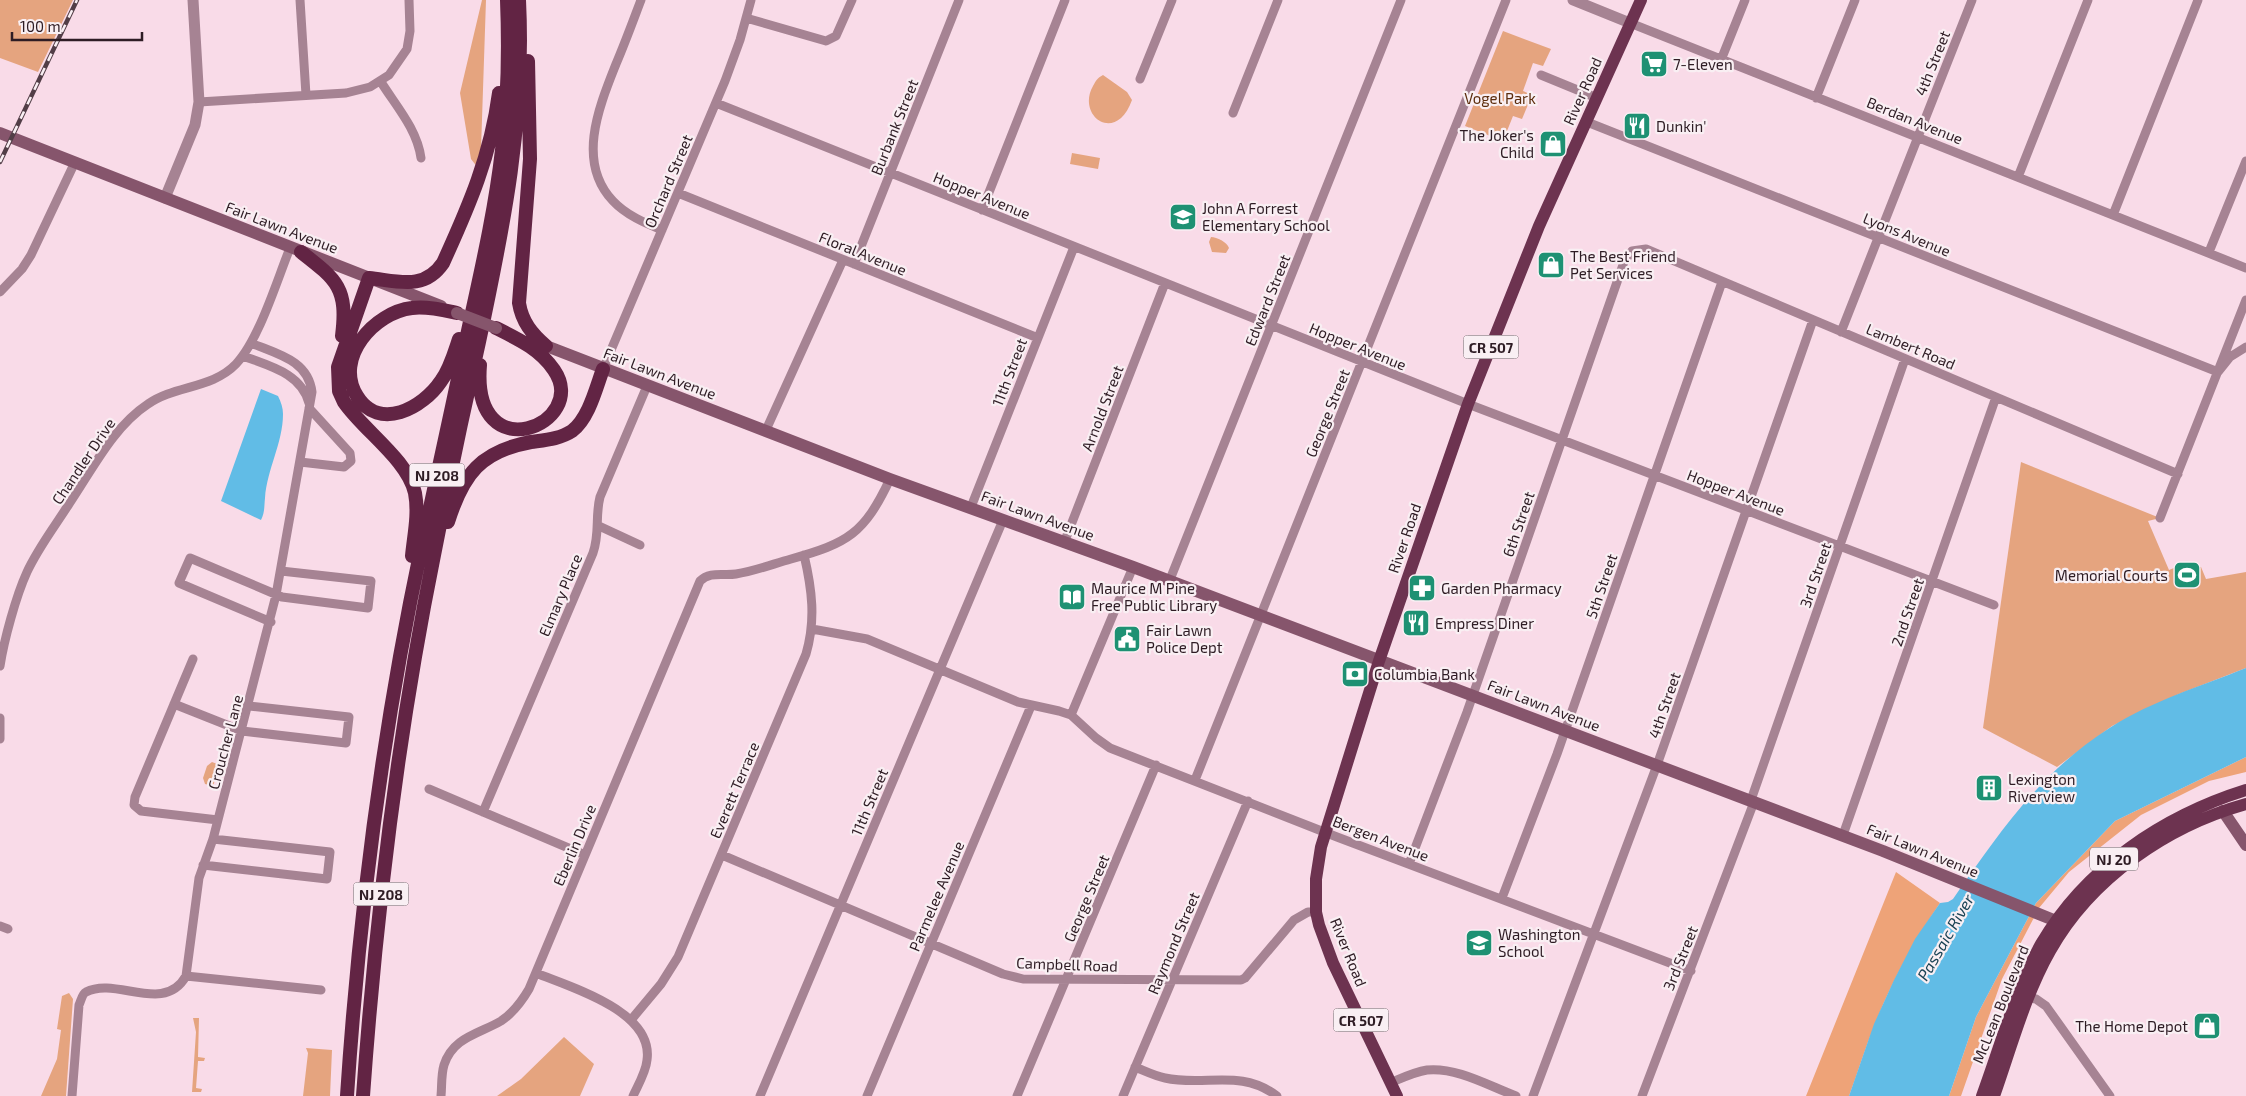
<svg xmlns="http://www.w3.org/2000/svg" width="2246" height="1096" font-family="'Exo 2',sans-serif">
  <rect width="100%" height="100%" fill="#f9dbe8"/>
  <path fill="#e5a47f" d="M0,0H73L38,72L0,58Z
    M482,0H486L481,149L478,168L471,159L460,93Z
    M1503,31L1551,49L1543,66L1533,63L1523,91L1532,95L1522,119L1513,116L1503,141L1465,126Z
    M1103,75L1127,92L1132,100C1116,145 1076,116 1093,86C1096,81 1097,78 1103,75Z
    M1072,153L1100,158L1098,169L1070,164Z
    M1211,237C1217,237 1227,242 1229,248L1226,253L1212,252L1209,242Z
    M2021,462L2160,518L2148,521L2169,570L2186,563L2201,567L2206,579L2246,572V668L2179,694L2112,726L2057,767L1983,728Z
    M212,762L220,765L213,786L205,784L203,778L207,766Z
    M69,993L73,999L66,1096H41L57,1059L61,1030L57,1029L62,996Z
    M193,1018H199L198,1057L205,1058L204,1061H198L196,1088L202,1089L201,1092H192L196,1032Z
    M564,1037L594,1064L580,1096H497L521,1079Z
    M306,1048L332,1050L330,1096H303L308,1053Z"/>
  <path fill="#eea378" d="M2246,757V772L2209,781L2141,815L2069,872L2039,908L2002,979L1961,1096H1949L1976,1017L2036,903L2115,821Z
    M1896,872L1940,903C1914,941 1892,981 1875,1024C1865,1048 1858,1072 1849,1096H1806Z"/>
  <path fill="#61bce6" d="M261,389L278,396C281,402 283,408 283,414C283,443 267,469 265,498C264,507 265,512 261,520L221,501Z
    M2246,668V757L2115,821L2036,903L1976,1017L1949,1096H1849L1874,1024L1894,980L1915,939L1940,903L1948,902L1953,899C1999,833 2041,771 2111,727C2152,701 2201,686 2246,668Z"/>
  <g fill="none" stroke-linecap="round" stroke-linejoin="round">
    <path stroke="#a68393" stroke-width="9" d="M300,0L306,95
      M641,0C633,21 625,43 616,64C599,107 576,162 613,201C626,215 645,223 662,230
      M746,18L826,41L836,36L852,0
      M1630,23L2246,268
      M1721,60L1745,0
      M1541,75L1597,98
      M1140,79L1172,0
      M381,82C396,106 417,129 421,158
      M1816,98L1855,0
      M199,102L346,93L370,87L389,75L407,49L410,31L409,0
      M716,103L1468,404L1994,605
      M1233,113L1278,0
      M1587,122L2218,372L2230,357L2246,347
      M2018,177L2088,0
      M678,193L1038,338
      M982,210L1065,0
      M2113,215L2198,0
      M2209,252L2246,161
      M854,264L959,0
      M0,292L22,269L31,255L75,162
      M1841,332L1972,0
      M243,356C269,366 301,373 309,403
      M603,369L725,81L740,40L751,0
      M766,430L843,260
      M300,462L344,467L351,461L350,453L309,408
      M971,507L1074,247
      M2160,518L2246,300
      M599,526L640,545
      M1064,543L1165,283
      M1169,582L1401,0
      M271,622L179,583L190,558L282,597L368,608L371,581L281,571
      M812,629L867,639L1018,702L1059,711L1071,715L1096,738L1110,748L1337,837L1691,971
      M193,659L135,797L134,805L141,811L218,820
      M0,666C4,640 16,596 27,572C38,548 55,526 69,504C92,470 113,427 148,404C175,385 212,389 236,364C259,340 277,280 290,248
      M174,704L242,731L346,743L349,717L249,706
      M1071,715L1133,567
      M0,718V739
      M1195,780L1506,0
      M429,789L585,855
      M1751,800L1905,359
      M483,812L593,553C600,534 595,516 600,497L647,386
      M1843,835L1996,397
      M722,855L1003,974L1023,979L1241,980L1245,978L1294,920L1308,912H1316
      M1409,864L1467,712L1624,262L1632,251L1646,249L2178,474
      M203,865L327,879L330,852L213,839
      M1502,898L1557,754L1722,282
      M0,926L8,929
      M536,973C570,987 654,1011 647,1060C646,1072 638,1085 633,1096
      M186,976L321,990
      M2024,997L2036,999L2046,1006L2110,1096
      M631,1020L661,984L678,957L806,654C816,620 812,589 804,555
      M1135,1067C1145,1071 1155,1076 1165,1078C1205,1087 1240,1068 1277,1096
      M1390,1083C1402,1078 1414,1072 1427,1070C1457,1067 1489,1086 1516,1096
      M72,1096L79,1005C81,1001 82,994 86,992C116,976 164,1015 186,976L199,878L213,839L276,595L312,392C308,360 277,354 251,343
      M441,1096C442,1086 441,1075 444,1065C453,1037 479,1034 501,1021C513,1013 522,1001 529,989L700,581C710,571 723,576 736,574C755,571 773,564 791,559C848,543 864,534 890,479
      M760,1096L1003,520
      M867,1096L1031,706
      M1017,1096L1156,765
      M1123,1096L1248,801
      M1533,1096L1657,765L1813,320
      M1642,1096L1754,802"/>
    <path stroke="#a68393" stroke-width="11" d="M1573,0L1630,23
      M165,198L195,125L199,102L193,0"/>
    <path stroke="#86556c" stroke-width="12" d="M0,133L441,306
      M536,342L890,479L1133,567L1883,851L2066,925
      M2223,811L2246,845"/>
    <path stroke="#6d3350" stroke-width="12" d="M1397,1096L1333,963L1319,925L1316,912V879L1321,847L1379,661L1468,404L1539,226L1641,0
      M1982,1096C2000,1047 2016,989 2041,944C2085,868 2163,816 2246,790
      M1994,1096C2011,1048 2025,995 2050,951C2091,878 2167,826 2246,804"/>
    <path stroke="#622444" stroke-width="14" d="M528,61L530,159L519,303C522,322 532,334 546,346
      M301,252C337,280 348,288 342,336
      M457,313C443,310 427,306 412,308C375,312 333,358 357,396C379,432 423,408 441,381C450,369 454,354 459,339
      M480,365C471,473 591,424 554,370C540,349 518,339 496,328
      M448,522C463,474 481,451 531,442C545,440 560,439 572,431C589,418 596,388 603,369
      M412,556C414,535 419,514 415,493C408,460 363,430 344,402L339,391L338,367L369,278C398,281 424,291 443,263C469,206 491,155 499,93
      M347,1096C359,913 383,729 421,549C437,476 453,404 468,331C481,271 495,211 502,150C508,101 509,50 507,0
      M363,1096C376,914 398,733 434,555C448,484 463,413 479,342C504,225 525,121 519,0"/>
    <g stroke="#523e47" stroke-width="4.5">
      <path id="rail" d="M0,162L77,0"/>
    </g>
    <use href="#rail" stroke="#f9eff3" stroke-width="2.5" stroke-dasharray="8" stroke-linecap="butt"/>
    <path stroke="#86556c" stroke-width="12" d="M457,313L496,328"/>
  </g>
  <defs>
    <g id="supermarket-square" transform="scale(1.4375)"><rect x="-9" y="-9" width="18" height="18" rx="4" fill="#1e9173" stroke="#f9eff3"/><path d="M-6-5.5h2.5l.6 2H6L4.5 2H-2.5L-4.4-4H-6ZM-1.5 3.2a1.3 1.3 0 1 0 .1 0ZM3 3.2a1.3 1.3 0 1 0 .1 0Z" fill="#fff"/></g>
    <g id="restaurant-square" transform="scale(1.4375)"><rect x="-9" y="-9" width="18" height="18" rx="4" fill="#1e9173" stroke="#f9eff3"/><path d="M-5-6h1v4h1v-4h1v4h1v-4h1v5L-1.5 .5V6h-2V.5L-5-1ZM5-6V6H3V1.5H1.5Q1.5-4 5-6Z" fill="#fff"/></g>
    <g id="shop-square" transform="scale(1.4375)"><rect x="-9" y="-9" width="18" height="18" rx="4" fill="#1e9173" stroke="#f9eff3"/><path d="M-5-2.5h2.3a2.7 3.5 0 0 1 5.4 0H5L5.5 6h-11ZM-1.5-2.5h3a1.5 2.3 0 0 0-3 0Z" fill="#fff"/></g>
    <g id="school-square" transform="scale(1.4375)"><rect x="-9" y="-9" width="18" height="18" rx="4" fill="#1e9173" stroke="#f9eff3"/><path d="M0-5L7-2L0 1L-7-2ZM-4 1L0 2.5L4 1V4Q0 6-4 4Z" fill="#fff"/></g>
    <g id="stadium-square" transform="scale(1.4375)"><rect x="-9" y="-9" width="18" height="18" rx="4" fill="#1e9173" stroke="#f9eff3"/><path d="M0-5a6.5 5 0 1 0 0 10a6.5 5 0 1 0 0-10ZM-3.5-1.8h7v3.6h-7Z" fill="#fff"/></g>
    <g id="pharmacy-square" transform="scale(1.4375)"><rect x="-9" y="-9" width="18" height="18" rx="4" fill="#1e9173" stroke="#f9eff3"/><path d="M-2-6h4v4h4v4h-4v4h-4v-4h-4v-4h4Z" fill="#fff"/></g>
    <g id="library-square" transform="scale(1.4375)"><rect x="-9" y="-9" width="18" height="18" rx="4" fill="#1e9173" stroke="#f9eff3"/><path d="M-6-4Q-3-5.5-.7-3.5V5Q-3 3-6 4ZM6-4Q3-5.5 .7-3.5V5Q3 3 6 4Z" fill="#fff"/></g>
    <g id="civic-square" transform="scale(1.4375)"><rect x="-9" y="-9" width="18" height="18" rx="4" fill="#1e9173" stroke="#f9eff3"/><path d="M-.6-6.5H3V-4.5H.6V-3L4-1V1h2V6H-6V1h2V-1L-.6-3ZM-1.2 2.5V6h2.4V2.5Z" fill="#fff"/></g>
    <g id="bank-square" transform="scale(1.4375)"><rect x="-9" y="-9" width="18" height="18" rx="4" fill="#1e9173" stroke="#f9eff3"/><path d="M-6-4H6V4H-6ZM0-2.3a2.3 2.3 0 1 0 0 4.6a2.3 2.3 0 1 0 0-4.6Z" fill="#fff"/></g>
    <g id="building-square" transform="scale(1.4375)"><rect x="-9" y="-9" width="18" height="18" rx="4" fill="#1e9173" stroke="#f9eff3"/><path d="M-4-6H4V6H1V3H-1V6H-4ZM-2.5-4.3h1.7v1.8h-1.7ZM.8-4.3h1.7v1.8H.8ZM-2.5-1h1.7V.8h-1.7ZM.8-1h1.7V.8H.8Z" fill="#fff"/></g>
  </defs>
  <g fill-rule="evenodd">
    <use href="#supermarket-square" x="1654" y="64"/>
    <use href="#restaurant-square" x="1637" y="126"/>
    <use href="#shop-square" x="1553" y="144"/>
    <use href="#school-square" x="1183" y="217"/>
    <use href="#shop-square" x="1551" y="265"/>
    <use href="#stadium-square" x="2187" y="575"/>
    <use href="#pharmacy-square" x="1422" y="588"/>
    <use href="#library-square" x="1072" y="597"/>
    <use href="#restaurant-square" x="1416" y="623"/>
    <use href="#civic-square" x="1127" y="639"/>
    <use href="#bank-square" x="1355" y="674"/>
    <use href="#building-square" x="1989" y="788"/>
    <use href="#school-square" x="1479" y="943"/>
    <use href="#shop-square" x="2207" y="1026"/>
  </g>
  <g text-anchor="middle" dominant-baseline="central" stroke-width="4.5" stroke-linejoin="round" paint-order="stroke">
    <g fill="#f9eff3" stroke="#6b5b62" stroke-width="1">
      <rect x="1463.5" y="335.5" width="55" height="23" rx="4"/>
      <rect x="409.5" y="463.5" width="55" height="23" rx="4"/>
      <rect x="2090" y="847.5" width="48" height="23" rx="4"/>
      <rect x="353.5" y="882.5" width="55" height="23" rx="4"/>
      <rect x="1333.5" y="1008.5" width="55" height="23" rx="4"/>
    </g>
    <g font-size="14" font-weight="bold" fill="#2e1c24">
      <text x="1491" y="347">CR 507</text>
      <text x="437" y="475">NJ 208</text>
      <text x="2114" y="859">NJ 20</text>
      <text x="381" y="894">NJ 208</text>
      <text x="1361" y="1020">CR 507</text>
    </g>
    <g font-size="15" fill="#2e1c24" stroke="#f9eff3">
      <text transform="translate(1932 63) rotate(-68)">4th Street</text>
      <text transform="translate(1582 91) rotate(-66)">River Road</text>
      <text transform="translate(1915 120) rotate(22)">Berdan Avenue</text>
      <text transform="translate(894 127) rotate(-68)">Burbank Street</text>
      <text transform="translate(668 181) rotate(-67)">Orchard Street</text>
      <text transform="translate(982 195) rotate(22)">Hopper Avenue</text>
      <text transform="translate(282 227) rotate(21)">Fair Lawn Avenue</text>
      <text transform="translate(1907 234) rotate(22)">Lyons Avenue</text>
      <text transform="translate(863 253) rotate(22)">Floral Avenue</text>
      <text transform="translate(1267 300) rotate(-68)">Edward Street</text>
      <text transform="translate(1358 346) rotate(22)">Hopper Avenue</text>
      <text transform="translate(1911 346) rotate(23)">Lambert Road</text>
      <text transform="translate(1009 372) rotate(-69)">11th Street</text>
      <text transform="translate(660 373) rotate(21)">Fair Lawn Avenue</text>
      <text transform="translate(1102 408) rotate(-69)">Arnold Street</text>
      <text transform="translate(1327 413) rotate(-68)">George Street</text>
      <text transform="translate(83 461) rotate(-56)">Chandler Drive</text>
      <text transform="translate(1736 492) rotate(21)">Hopper Avenue</text>
      <text transform="translate(1038 515) rotate(20)">Fair Lawn Avenue</text>
      <text transform="translate(1518 524) rotate(-71)">6th Street</text>
      <text transform="translate(1404 538) rotate(-71)">River Road</text>
      <text transform="translate(1815 575) rotate(-71)">3rd Street</text>
      <text transform="translate(1601 586) rotate(-71)">5th Street</text>
      <text transform="translate(560 595) rotate(-67)">Elmary Place</text>
      <text transform="translate(1907 612) rotate(-71)">2nd Street</text>
      <text transform="translate(1544 705) rotate(21)">Fair Lawn Avenue</text>
      <text transform="translate(1664 705) rotate(-71)">4th Street</text>
      <text transform="translate(225 742) rotate(-75)">Croucher Lane</text>
      <text transform="translate(734 790) rotate(-67)">Everett Terrace</text>
      <text transform="translate(869 802) rotate(-67)">11th Street</text>
      <text transform="translate(1381 838) rotate(21)">Bergen Avenue</text>
      <text transform="translate(574 845) rotate(-67)">Eberlin Drive</text>
      <text transform="translate(1923 850) rotate(22)">Fair Lawn Avenue</text>
      <text transform="translate(936 896) rotate(-67)">Parmelee Avenue</text>
      <text transform="translate(1086 898) rotate(-67)">George Street</text>
      <text transform="translate(1173 943) rotate(-67)">Raymond Street</text>
      <text transform="translate(1349 952) rotate(68)">River Road</text>
      <text transform="translate(1680 958) rotate(-68)">3rd Street</text>
      <text transform="translate(1067 964) rotate(2)">Campbell Road</text>
      <text transform="translate(2000 1004) rotate(-68)">McLean Boulevard</text>
    </g>
    <g font-size="15" fill="#2e1c24" stroke="#f9eff3" text-anchor="start">
      <text x="1673" y="64">7-Eleven</text>
      <text x="1656" y="126">Dunkin'</text>
      <text x="1534" y="135" text-anchor="end">The Joker's<tspan x="1534" dy="17">Child</tspan></text>
      <text x="1202" y="208">John A Forrest<tspan x="1202" dy="17">Elementary School</tspan></text>
      <text x="1570" y="256">The Best Friend<tspan x="1570" dy="17">Pet Services</tspan></text>
      <text x="2168" y="575" text-anchor="end">Memorial Courts</text>
      <text x="1091" y="588">Maurice M Pine<tspan x="1091" dy="17">Free Public Library</tspan></text>
      <text x="1441" y="588">Garden Pharmacy</text>
      <text x="1435" y="623">Empress Diner</text>
      <text x="1146" y="630">Fair Lawn<tspan x="1146" dy="17">Police Dept</tspan></text>
      <text x="1374" y="674">Columbia Bank</text>
      <text x="2008" y="779">Lexington<tspan x="2008" dy="17">Riverview</tspan></text>
      <text x="1498" y="934">Washington<tspan x="1498" dy="17">School</tspan></text>
      <text x="2188" y="1026" text-anchor="end">The Home Depot</text>
    </g>
    <g font-size="15" fill="#5c2d0d" stroke="#f9eff3">
      <text x="1500" y="98">Vogel Park</text>
    </g>
    <g font-size="16" font-style="italic" fill="#1b4355" stroke="#f9eff3">
      <text transform="translate(1945 937) rotate(-60)">Passaic River</text>
    </g>
  </g>
  <path d="M12 32v8h130v-8" fill="none" stroke="#2e1c24" stroke-width="2.5"/>
  <text x="20" y="32" font-size="15" fill="#2e1c24" stroke="#f9eff3" stroke-width="4" paint-order="stroke">100 m</text>
</svg>
